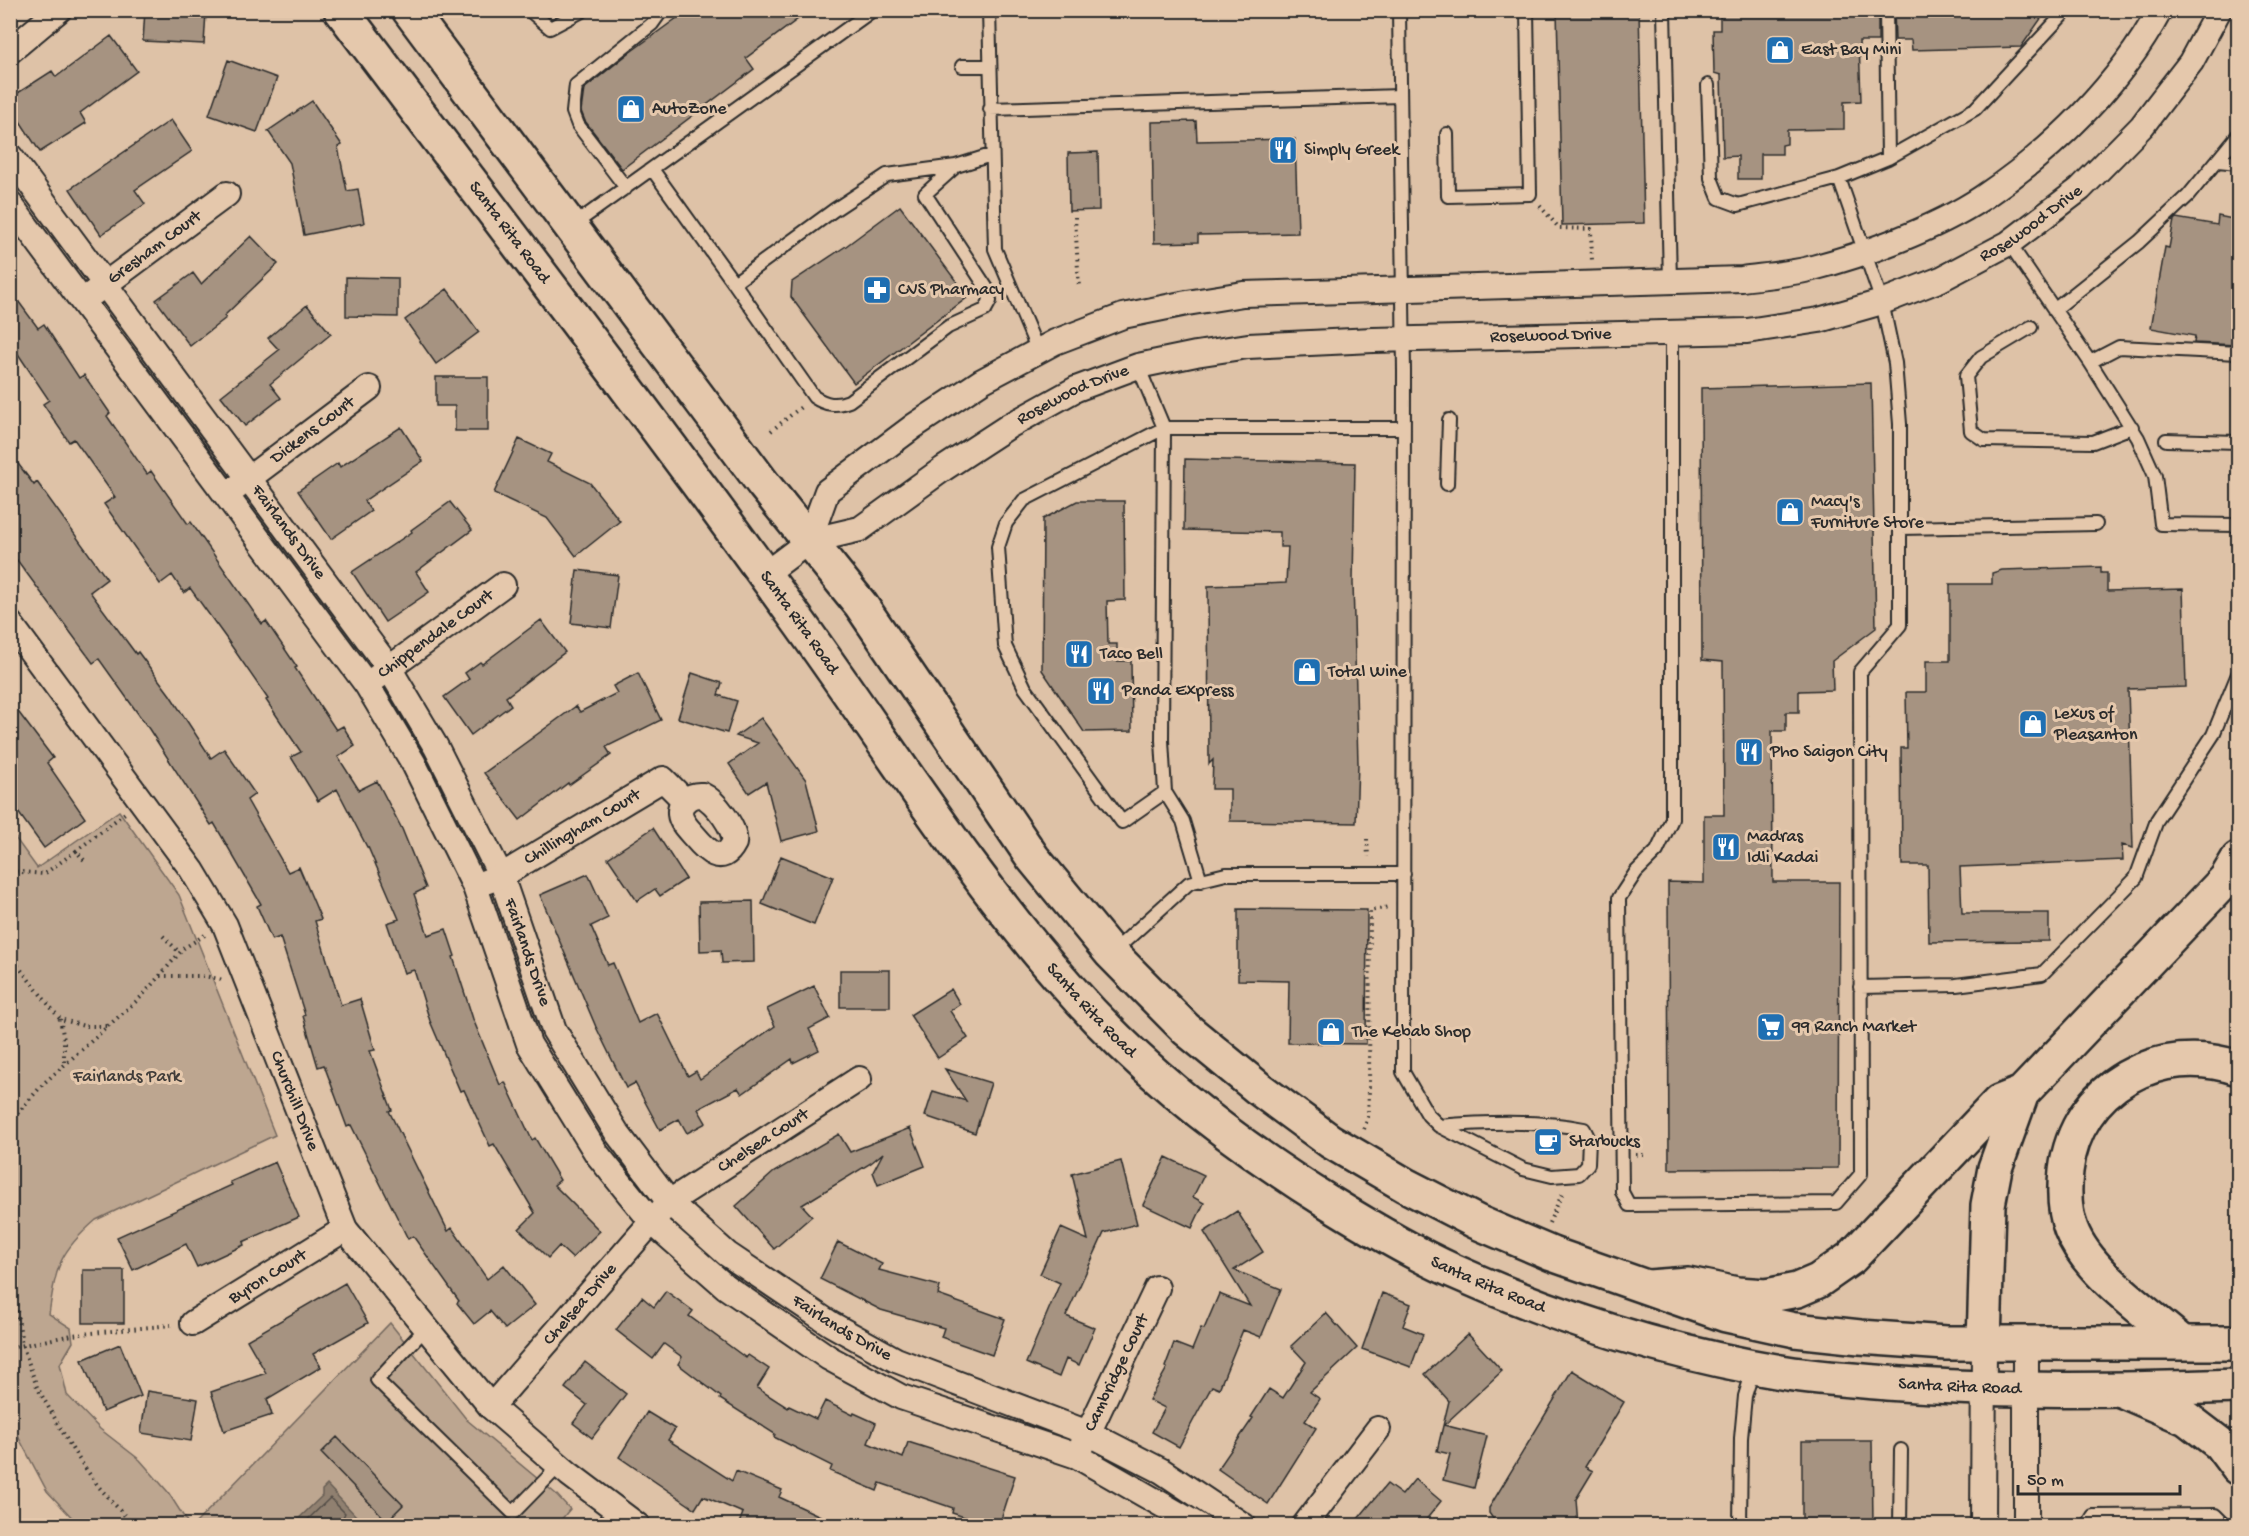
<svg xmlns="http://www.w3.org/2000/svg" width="2249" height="1536" font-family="'Gochi Hand',sans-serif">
  <rect width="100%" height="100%" fill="#dec2a7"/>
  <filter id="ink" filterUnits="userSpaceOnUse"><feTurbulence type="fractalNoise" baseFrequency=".0167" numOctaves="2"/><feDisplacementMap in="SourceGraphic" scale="12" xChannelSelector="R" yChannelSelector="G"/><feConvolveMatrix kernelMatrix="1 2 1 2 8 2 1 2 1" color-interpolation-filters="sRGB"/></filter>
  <g filter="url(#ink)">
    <path fill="#bda690" stroke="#74685e" stroke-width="1.5" d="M119,811L179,895L275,1135L96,1220C59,1252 56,1266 49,1314L71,1328L73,1342L60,1364L67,1395L100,1429L140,1460L168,1492L189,1525H79L47,1491L11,1423V832L37,868Z
      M390,1323L467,1420L556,1494L570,1509L556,1526H193Z"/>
    <path fill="#908070" stroke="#685e54" stroke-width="1.5" d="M327,1485L357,1517L343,1525H292L322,1496V1490Z"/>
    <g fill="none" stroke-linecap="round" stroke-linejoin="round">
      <path stroke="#534d47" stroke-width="1.5" d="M301,1526L330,1498L345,1513L339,1526"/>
    </g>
    <path fill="#a69381" stroke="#2b2b2b" stroke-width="1.5" d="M145,10L206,12L204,44L143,41Z
      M688,10H810L746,58L754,69L622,169L585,121L581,111L584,89L629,53Z
      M1557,10H1639L1644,223L1562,225Z
      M1720,10H1878V41H1859L1861,101L1844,102V129L1787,130V144L1782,145V154H1761V179H1738V156L1723,157L1721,75L1714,73L1713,30H1720Z
      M1894,10H2047L2021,47L1912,50L1911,40H1895Z
      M111,36L137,71L80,113L86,123L40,152L10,106V98L52,71L56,77Z
      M228,60L277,78L257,132L209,115Z
      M312,101L342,145L338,147L347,191L358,189L364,223L304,235L290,163L268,131Z
      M171,120L192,151L135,190L145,204L101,235L70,189Z
      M1196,121L1197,141L1295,139L1298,233L1198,235V242L1154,243L1152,122Z
      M1098,152L1099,210L1069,211L1068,153Z
      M900,206L968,297L854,383L791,297L792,282L846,246Z
      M2218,216L2238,220V345L2194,343L2195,336L2151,328L2165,247L2169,248L2174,220L2176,218L2217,225Z
      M251,236L278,264L224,316L226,318L190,346L156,300L193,273L201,284Z
      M346,277L398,278V317L346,316Z
      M447,289L479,332L436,364L405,320Z
      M10,290L38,328L44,324L79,378L84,375L110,413L107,416L147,474L151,471L188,524L191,522L262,624L266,621L297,667L295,668L336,730L343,726L355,746L338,757L359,790L377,781L402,829L426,888L414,894L428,935L446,929L455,956L453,957L473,1019L500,1085L505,1082L532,1140L535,1138L560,1180L554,1185L600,1231L572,1258L559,1246L548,1258L519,1229L535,1213L494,1144L490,1146L464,1090L460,1091L430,1021L414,970L404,973L387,923L399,919L368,847H367L337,789L318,801L291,757L301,752L266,700L268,699L226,638L190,588L184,593L172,575L160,584L104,504L115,497L74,439L69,442L43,404L49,400L10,342Z
      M307,305L331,334L270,384L281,398L245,426L221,396L279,350L268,338Z
      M436,377H488V431H455V406H436Z
      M1871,383L1876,628L1832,661L1833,690L1799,691V712H1786V731H1772L1773,882H1839L1838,1168L1669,1169L1668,882L1704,883V815H1724L1723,662L1702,660L1701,388Z
      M401,427L423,461L364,501L371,511L331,539L298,491L338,463L340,467Z
      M519,439L551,454L547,462L590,483L620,521L576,556L547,518L494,493Z
      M10,453L34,485L37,482L107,579L90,592L136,654L138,652L170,695L211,758L224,749L255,794L247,800L288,872L299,867L321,919L315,921L341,1005L360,999L375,1050L370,1051L392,1110L389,1111L448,1231L452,1228L487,1279L504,1265L535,1305L505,1329L490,1311L474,1324L457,1303L459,1301L413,1236L408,1239L351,1125L347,1127L324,1065L318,1067L303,1016L305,1015L280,937L272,940L257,906L261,904L214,823L211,825L149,729L99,659L93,663L17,560L10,565Z
      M1185,459L1355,463L1353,583L1358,763L1356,823L1230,821V789H1212L1213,760L1209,764L1208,586L1286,583L1288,547H1280V532L1184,530Z
      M1077,501H1124L1125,600L1107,601L1108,644H1117V661H1131L1132,731L1084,732L1042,670L1043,519Z
      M450,502L472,530L416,572L429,592L385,622L352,572L412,532L411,530Z
      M2101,567V573H2107V591L2183,589L2186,687L2128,689L2133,848L2122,845L2123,860L1960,867L1962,913H2049V941L1929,942L1928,865H1902L1901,748H1907L1906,692H1926V661H1950V584H1992V573L2002,570Z
      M577,570L618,575L611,628L571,623Z
      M541,620L565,652L506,697L511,705L471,735L444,697L469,679L465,673L480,662L482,664Z
      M638,673L661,720L606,747L611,755L569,785L568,783L520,820L484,773L576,706L580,712L617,693L613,686Z
      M692,673L722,683L718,695L737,701L727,733L678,718Z
      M10,701L53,758L47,763L85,818L44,848L10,801Z
      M761,718L806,780L819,831L781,841L766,782L749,793L729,764L758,743L736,736Z
      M653,828L686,879L660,896L655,889L637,901L608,858Z
      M781,856L833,877L814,925L762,904Z
      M588,874L608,918L591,926L608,965L613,963L638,1023L657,1013L688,1076L696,1071L700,1079L775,1026L767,1009L814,986L830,1018L809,1029L819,1050L793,1063L792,1059L742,1094L738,1088L698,1109L706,1123L687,1133L679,1119L660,1130L635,1083L626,1088L596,1027L540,895Z
      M753,901L754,962L722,963L721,950L700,951L699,902Z
      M1238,909L1367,910L1366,1044L1288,1043L1289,981L1238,980Z
      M840,970H890V1007H840Z
      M951,989L960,1004L950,1011L968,1038L938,1058L910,1015Z
      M945,1069L991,1083L975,1133L925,1116L933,1091L966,1101Z
      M910,1128L925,1166L878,1185L873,1172L883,1153L871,1163L802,1205L812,1216L774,1249L736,1206L774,1172L839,1134L850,1152Z
      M1166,1157L1204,1175L1193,1197L1204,1203L1192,1228L1143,1205Z
      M1121,1161L1137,1224L1104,1233L1066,1316L1095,1328L1079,1365L1066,1359L1059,1377L1026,1363L1060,1283L1040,1274L1061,1228L1088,1240L1072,1174Z
      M275,1162L299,1217L243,1242L244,1245L197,1267L186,1244L133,1270L117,1237L232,1185L230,1182Z
      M1237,1211L1263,1252L1234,1270L1281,1289L1261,1337L1243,1330L1219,1389L1212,1386L1179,1447L1152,1432L1165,1408L1149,1400L1167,1368L1165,1367L1174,1343L1192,1350L1201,1328L1204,1329L1219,1294L1250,1306L1204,1232Z
      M838,1242L882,1264L879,1270L940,1286L938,1295L1005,1319L992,1355L941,1337L944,1328L881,1310L820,1279Z
      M83,1270H124V1323H83Z
      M345,1283L368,1323L313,1354L321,1367L267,1399L272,1415L224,1431L211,1392L266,1373L247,1340Z
      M666,1291L693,1311L689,1316L746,1358L748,1355L769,1369L757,1388L788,1408L789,1406L816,1419L825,1401L853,1415L854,1413L876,1423L868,1443L903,1458L908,1442L1015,1476L999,1526H992L952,1513L953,1508L880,1483L877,1491L830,1471L832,1466L774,1437L775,1434L720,1399L721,1397L678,1364L682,1357L664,1344L653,1359L616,1330L642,1297L654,1307Z
      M1382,1293L1411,1304L1403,1326L1423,1334L1411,1367L1362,1349Z
      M1326,1313L1357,1348L1310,1392L1320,1399L1305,1421L1316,1428L1268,1504L1218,1469L1253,1418L1251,1417L1269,1389L1283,1398L1306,1362L1291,1346Z
      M1468,1334L1502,1371L1444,1425L1487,1436L1474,1488L1443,1480L1450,1454L1437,1451L1449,1401L1425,1374Z
      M120,1344L141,1396L103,1412L82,1360Z
      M585,1362L626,1394L592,1438L573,1423L587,1405L565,1388Z
      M1572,1370L1624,1402L1585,1467L1593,1471L1576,1499L1578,1526H1498L1489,1513V1508Z
      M147,1391L198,1399L191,1441L141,1433Z
      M647,1412L675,1429L668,1440L732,1481L736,1471L782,1490L779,1497L842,1526H738L743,1513L703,1496L695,1509L619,1457Z
      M337,1437L403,1505L387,1521L321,1453Z
      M1802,1441H1872L1873,1526H1802Z
      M1415,1479L1441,1501L1421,1526H1352L1387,1484L1402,1495Z"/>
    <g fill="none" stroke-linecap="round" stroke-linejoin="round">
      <g stroke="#2b2b2b" stroke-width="16">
        <path id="lane" d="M529,10L550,28L584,10
          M989,10L995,249L1038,351
          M1399,10L1404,371L1403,1072L1428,1115L1439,1126L1523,1169L1552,1176L1579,1174L1588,1164L1589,1139L1584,1129C1538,1120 1486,1122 1439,1126
          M1664,10L1670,282
          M1886,10L1888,158
          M962,66H990
          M1708,85L1711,178L1719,198L1738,205L1839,178L1888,158L1975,109L2067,10
          M990,109L1400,96
          M1447,134L1448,196L1530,194L1527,10
          M2218,161L2238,163
          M652,169L734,283L834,210L887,175L956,166L991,155
          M626,188L578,125L573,112L576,85L652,24L662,10
          M572,226L873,10
          M2009,243L2090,362L2138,438L2155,476L2161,524L2238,525
          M734,283L814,397C826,405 836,406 849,401L948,327L985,310L990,301L988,290L925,194L956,166
          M2054,310L2139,242L2188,196L2238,135
          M2031,327L1981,357L1966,376L1971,431L1984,440L2093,442L2132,427
          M1672,334V819L1657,851L1636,872L1619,898L1622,1192L1629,1205L1836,1203L1861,1174L1860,672L1900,625V424L1895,363L1882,302L1839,178
          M2090,362L2119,347L2238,353
          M1138,366L1164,428L1162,740L1165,792L1183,821L1201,881
          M2166,440L2238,442
          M1447,484L1449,420
          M1901,528L2096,524
          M1165,792L1122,822L1025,688L1005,646L998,547L1006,523L1024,500L1164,428H1404
          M1112,953L1189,883L1226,874H1404
          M1860,987L1956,985L2042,974L2136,878L2157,820L2213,735L2238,674
          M426,1328L377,1380L513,1513L559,1466
          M1740,1526L1741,1438L1745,1396L1754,1367
          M1900,1526L1901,1450
          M2087,1526L2093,1516L2215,1515L2226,1526"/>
      </g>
      <g stroke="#2b2b2b" stroke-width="28">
        <g id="street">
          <path d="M10,51L59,10"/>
          <path id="s1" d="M10,156L389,668L436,747L501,876L554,1030L617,1133L669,1202L727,1254L831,1324L896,1360L1088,1433L1162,1471L1244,1526"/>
          <path d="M10,204L367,685L414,764L475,887L529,1044L597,1154L652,1222L726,1287L829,1358L901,1397L1077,1456L1199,1526"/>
          <path id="s2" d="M92,294L227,194"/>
          <path id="s3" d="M236,488L369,388"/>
          <path d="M809,541L827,491L914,426L982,381L1055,342L1123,316L1187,303L1243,294L1742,279C1764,276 1788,274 1809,269C1864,255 1935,229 1982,198C2053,150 2119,86 2160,10"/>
          <path id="s4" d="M765,574L809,541L860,529L943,469L1009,426L1076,389L1138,366L1196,354L1248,346L1373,340L1747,331L1819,320L1882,302L1941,279L2009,243L2080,189L2142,126L2157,106L2191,62L2219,10"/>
          <path id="s5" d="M10,623L192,870L225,925L345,1229L491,1407L569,1474L638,1526"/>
          <path id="s6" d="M376,678L503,585"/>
          <path d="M702,795C715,801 737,829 734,843C722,867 706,850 695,837C689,830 681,823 680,814C679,801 691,794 702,795Z"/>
          <path id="s7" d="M485,882L501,876L663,779L685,801"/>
          <path id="s8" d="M193,1323L345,1229"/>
          <path d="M2026,1344V1526"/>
          <path id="s9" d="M491,1407L669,1202L859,1079"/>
          <path id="s10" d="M1082,1446L1157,1288"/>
          <path d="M1304,1526L1378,1429"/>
          <path d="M1983,1526L1984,1344"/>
        </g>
      </g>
      <g stroke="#2b2b2b" stroke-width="38">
        <g id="primary">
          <path id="s11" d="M341,10C492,211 646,410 793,614C884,739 966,872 1069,988C1143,1073 1235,1144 1330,1203C1369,1227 1409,1251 1451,1270C1557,1318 1672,1354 1787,1373C1820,1378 1854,1380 1887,1383C2004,1392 2121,1390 2238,1386"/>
          <path d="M409,10L764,485L861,605L1033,858L1111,953L1186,1029L1258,1088L1330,1141L1405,1185L1477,1222L1552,1254L1726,1315L1795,1330L1860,1337L1946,1343H2238"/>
        </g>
      </g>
      <g stroke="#2b2b2b" stroke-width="38">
        <path id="highway" d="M1649,1287L1688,1284L1737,1294L1766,1296L1797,1290L1818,1281L1851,1258L1999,1102L2022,1093
          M2181,1342C2147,1312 2087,1272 2071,1229C2064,1211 2064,1190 2066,1171C2076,1086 2160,1041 2238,1068
          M1984,1344L1988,1205L1995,1168L2022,1093L2226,879L2238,859
          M2121,1390L2186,1418L2220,1444L2238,1468"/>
      </g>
      <path stroke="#2b2b2b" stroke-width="4" stroke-dasharray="1.5 4.5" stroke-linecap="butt" d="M1540,206L1559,228L1591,229L1592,262
        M1075,217L1079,288
        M771,431L801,407
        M1367,839L1368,857
        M76,851L125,813
        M10,871L44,874L76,851L84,860
        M163,936L180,953
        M10,956L60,1019L84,1026H107
        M160,976H204L224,980
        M60,1019L64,1040V1065
        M1364,1129L1368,1117L1369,1090L1370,911L1388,907
        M10,1136L17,1114L43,1084L142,996L184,948L205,935
        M1636,1155H1647
        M1549,1223L1563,1192
        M10,1263L22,1344L37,1387L74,1452L98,1486L134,1526
        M10,1348L72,1335L171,1325"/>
      <use href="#lane" stroke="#e5c8ac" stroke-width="12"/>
      <use href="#street" stroke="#e5c8ac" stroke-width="24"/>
      <use href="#primary" stroke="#e5c8ac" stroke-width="33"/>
      <use href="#highway" stroke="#e5c8ac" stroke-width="33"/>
    </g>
  </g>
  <defs>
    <g id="shop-square" transform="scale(1.5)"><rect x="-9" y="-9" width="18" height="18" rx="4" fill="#1f6fb2" stroke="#e5c8ac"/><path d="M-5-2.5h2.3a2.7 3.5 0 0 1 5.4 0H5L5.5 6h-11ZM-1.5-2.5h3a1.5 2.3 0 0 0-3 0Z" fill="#fff"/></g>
    <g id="restaurant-square" transform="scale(1.5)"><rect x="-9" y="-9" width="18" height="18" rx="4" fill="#1f6fb2" stroke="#e5c8ac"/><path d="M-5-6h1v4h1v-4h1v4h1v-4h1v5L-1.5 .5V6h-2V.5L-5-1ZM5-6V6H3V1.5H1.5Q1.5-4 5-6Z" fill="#fff"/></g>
    <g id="pharmacy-square" transform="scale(1.5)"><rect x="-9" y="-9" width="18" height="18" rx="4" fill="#1f6fb2" stroke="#e5c8ac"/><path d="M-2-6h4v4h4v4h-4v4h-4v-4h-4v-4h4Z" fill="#fff"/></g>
    <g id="supermarket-square" transform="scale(1.5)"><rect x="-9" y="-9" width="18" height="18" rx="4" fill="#1f6fb2" stroke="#e5c8ac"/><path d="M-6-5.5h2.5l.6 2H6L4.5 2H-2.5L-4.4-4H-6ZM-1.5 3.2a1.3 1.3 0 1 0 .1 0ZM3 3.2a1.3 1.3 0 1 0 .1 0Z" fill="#fff"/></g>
    <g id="cafe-square" transform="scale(1.5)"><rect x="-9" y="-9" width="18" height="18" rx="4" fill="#1f6fb2" stroke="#e5c8ac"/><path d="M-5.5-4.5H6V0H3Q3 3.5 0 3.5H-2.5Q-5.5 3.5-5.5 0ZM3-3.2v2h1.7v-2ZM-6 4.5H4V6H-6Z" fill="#fff"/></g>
  </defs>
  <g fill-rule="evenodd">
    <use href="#shop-square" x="1780" y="50"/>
    <use href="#shop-square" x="631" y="109"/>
    <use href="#restaurant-square" x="1283" y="150"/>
    <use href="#pharmacy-square" x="877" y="290"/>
    <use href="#shop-square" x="1790" y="512"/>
    <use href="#restaurant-square" x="1079" y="654"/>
    <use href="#shop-square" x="1307" y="672"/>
    <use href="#restaurant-square" x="1101" y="691"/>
    <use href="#shop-square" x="2033" y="724"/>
    <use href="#restaurant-square" x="1749" y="752"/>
    <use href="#restaurant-square" x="1726" y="847"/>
    <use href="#supermarket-square" x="1771" y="1027"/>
    <use href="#shop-square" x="1331" y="1032"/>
    <use href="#cafe-square" x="1548" y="1142"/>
  </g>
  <g text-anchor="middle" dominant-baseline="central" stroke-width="6" stroke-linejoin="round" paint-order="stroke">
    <g font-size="18" fill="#2b2b2b" stroke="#e5c8ac" text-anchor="start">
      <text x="1801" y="50">East Bay Mini</text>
      <text x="652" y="109">AutoZone</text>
      <text x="1304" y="150">Simply Greek</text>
      <text x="898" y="290">CVS Pharmacy</text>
      <text x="1811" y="502">Macy's<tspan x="1811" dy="21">Furniture Store</tspan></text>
      <text x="1100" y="654">Taco Bell</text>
      <text x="1328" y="672">Total Wine</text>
      <text x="1122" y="691">Panda Express</text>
      <text x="2054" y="714">Lexus of<tspan x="2054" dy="21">Pleasanton</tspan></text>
      <text x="1770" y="752">Pho Saigon City</text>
      <text x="1747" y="837">Madras<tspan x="1747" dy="21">Idli Kadai</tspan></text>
      <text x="1792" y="1027">99 Ranch Market</text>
      <text x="1352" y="1032">The Kebab Shop</text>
      <text x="1569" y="1142">Starbucks</text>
    </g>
    <g font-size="18" fill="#2b2b2b" stroke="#e5c8ac">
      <text stroke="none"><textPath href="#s4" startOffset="1350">Rosewood Drive</textPath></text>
      <text stroke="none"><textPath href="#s11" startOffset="279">Santa Rita Road</textPath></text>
      <text stroke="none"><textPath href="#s2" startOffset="78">Gresham Court</textPath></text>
      <text stroke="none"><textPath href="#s4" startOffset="846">Rosewood Drive</textPath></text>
      <text stroke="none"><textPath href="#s4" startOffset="360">Rosewood Drive</textPath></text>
      <text stroke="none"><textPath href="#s3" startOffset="96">Dickens Court</textPath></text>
      <text stroke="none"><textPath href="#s1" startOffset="468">Fairlands Drive</textPath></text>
      <text stroke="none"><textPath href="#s11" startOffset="765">Santa Rita Road</textPath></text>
      <text stroke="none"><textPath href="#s6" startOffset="74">Chippendale Court</textPath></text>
      <text stroke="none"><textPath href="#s7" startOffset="112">Chillingham Court</textPath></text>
      <text stroke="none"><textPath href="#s1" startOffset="954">Fairlands Drive</textPath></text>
      <text stroke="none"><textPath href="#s11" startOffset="1251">Santa Rita Road</textPath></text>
      <text stroke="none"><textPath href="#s5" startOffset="560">Churchill Drive</textPath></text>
      <text stroke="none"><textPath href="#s9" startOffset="384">Chelsea Court</textPath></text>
      <text stroke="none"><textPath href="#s8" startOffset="88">Byron Court</textPath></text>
      <text stroke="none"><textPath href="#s11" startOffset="1737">Santa Rita Road</textPath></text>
      <text stroke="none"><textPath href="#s9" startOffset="136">Chelsea Drive</textPath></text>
      <text stroke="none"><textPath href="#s1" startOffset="1458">Fairlands Drive</textPath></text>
      <text stroke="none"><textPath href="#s10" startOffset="81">Cambridge Court</textPath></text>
      <text stroke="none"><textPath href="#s11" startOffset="2223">Santa Rita Road</textPath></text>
    </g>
    <g font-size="18" fill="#413d3a" stroke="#e5c8ac">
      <text x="127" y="1077">Fairlands Park</text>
    </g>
  </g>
  <rect width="2249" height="1536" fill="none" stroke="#e5c8ac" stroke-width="36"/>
  <rect x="18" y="18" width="2213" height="1500" fill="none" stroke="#2b2b2b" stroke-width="2" filter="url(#ink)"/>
  <path d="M2018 1485v9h162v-9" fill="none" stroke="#2b2b2b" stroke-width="3"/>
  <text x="2027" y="1485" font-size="18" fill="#2b2b2b" stroke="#e5c8ac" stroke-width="4.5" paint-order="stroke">50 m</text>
</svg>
